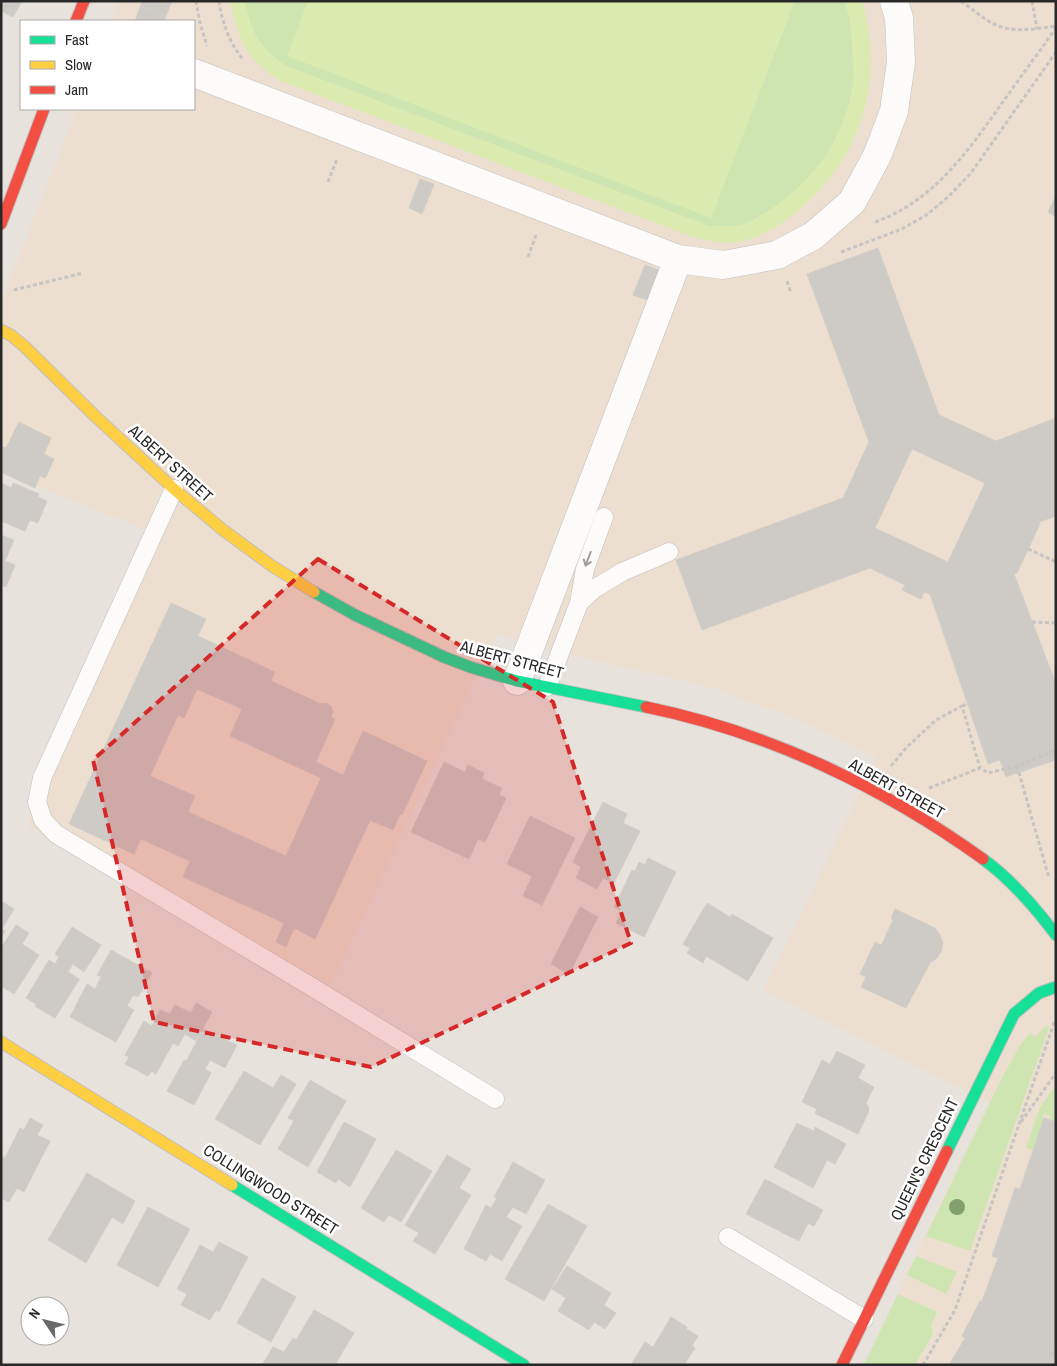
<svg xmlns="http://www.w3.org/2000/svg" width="1057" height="1366" font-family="'Archivo Narrow',sans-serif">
  <rect width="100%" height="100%" fill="#e8e2dc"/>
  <path fill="#ecdfcf" d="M118,1H1056V1365H864L989,1102L763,990L877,757L797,719L714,688L543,648L496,634L331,985L29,827L30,797L145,532L139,527L1,472V302L77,109H194V21H111Z"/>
  <path fill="#cee5b2" d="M245,1H845C851,22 853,43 853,65C853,71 854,78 853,84C846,137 812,184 767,212C761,215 756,219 750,222C737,227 723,227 709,226L286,66C259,47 251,34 245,1Z
    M1050,1025L970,1251L926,1236L1002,1078L1021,1044L1030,1033L1035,1037L1045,1027Z
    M1056,1085V1122L1050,1120L1051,1116L1044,1114L1043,1117L1044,1118L1034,1150L1026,1148L1039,1109Z
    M916,1256L957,1272L946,1294L907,1275Z
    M898,1294L937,1312L931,1326L933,1334L915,1365H864Z"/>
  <path fill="#dbeaae" d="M230,1H245C251,33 259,47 286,66L709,226C723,227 737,227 750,222C756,219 761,215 767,212C812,184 846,137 853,84C854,78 853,71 853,65C853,43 851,22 845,1H862C872,35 874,72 865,107C859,130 848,156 832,175C811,202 776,234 742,241C724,245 709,241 693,237L281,81C246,60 239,39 230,1Z
    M308,1H795L711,218L287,56Z"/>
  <path fill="#cecac6" stroke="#d2cec9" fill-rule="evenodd" d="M1,1H22L13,17L1,11Z
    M142,1H172L166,16L140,7Z
    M140,7L166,16L164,21H135Z
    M420,179L434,184L422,214L409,208Z
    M1056,195V217L1048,212Z
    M878,248L939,415L996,441L1056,418V516L1039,522L1040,524L1017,573L1014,574L1056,684V760L1006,777L1000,760L988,764L930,594L924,592L921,599L902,590L905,585L870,568L702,630L676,560L843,498L869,442L807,274ZM912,449L985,483L948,562L875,528Z
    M645,265L659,270L647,300L633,295Z
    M19,422L51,438L44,454L54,459L46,477L45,478L40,476L35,488L1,472V450L3,447L6,448Z
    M1,483L11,488L13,483L39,494L38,497L47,501L38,523L30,520L25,531L1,521Z
    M1,535L14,540L5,561L15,565L6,587L1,585Z
    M171,603L206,619L198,636L275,672L271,681L321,704L326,703L331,706L333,712L331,717L335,719L316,762L343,775L363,731L427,761L402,815L400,814L393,830L370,820L315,939L294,928L286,947L276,942L284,923L183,877L190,861L141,839L134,854L69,824ZM197,689L242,709L230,736L321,778L286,856L188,812L195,796L150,776L178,715L184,718Z
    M444,762L465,772L468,765L484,773L482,779L502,788L499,795L506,798L485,842L478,839L469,859L411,832Z
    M603,802L627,814L623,823L640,831L614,883L603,878L597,889L576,878L581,867L573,862Z
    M530,816L575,838L542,905L523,896L532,876L507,864Z
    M648,858L676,872L644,937L616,923L622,911L614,907L632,870L635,871L639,862L645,865Z
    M1,901L14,909L2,929L5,931L1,938Z
    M707,903L730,917L732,914L773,938L748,981L706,956L703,963L687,953L690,948L683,944Z
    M580,907L598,917L569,974L551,964Z
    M895,909L935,928L940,935L943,943L941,952L937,958L930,963L906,1008L861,987L866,977L860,974L875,942L881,945L882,944L893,920L891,918Z
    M16,925L29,933L22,944L39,955L14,994L1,986V948Z
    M72,927L101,945L84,972L73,964L68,972L79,979V980L55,1018L35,1006L36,1004L26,998L49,960L55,964L59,957L55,954Z
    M111,950L152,973L138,997L133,995L127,1006L134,1010L116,1042L70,1017L87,984L95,989L101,977L97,975Z
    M196,1003L212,1012L196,1041L185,1034L178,1046L173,1043L156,1074L152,1071L148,1076L125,1064L129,1057L125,1055L144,1021L152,1026L160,1010L170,1014L175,1005L191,1013Z
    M203,1029L237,1045L225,1068L210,1060L205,1069L211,1073L194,1105L167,1091L184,1060L186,1061L187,1060Z
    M837,1051L865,1065L858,1078L874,1087L866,1103L869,1108L868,1113L858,1134L816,1114L815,1113L817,1109L802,1102L822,1060L830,1064Z
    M244,1071L273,1088L281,1075L296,1084L260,1145L215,1119Z
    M310,1080L346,1101L308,1167L278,1149L294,1121L288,1118Z
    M30,1118L43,1125L37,1135L50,1141L24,1192L17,1188L9,1202L1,1198V1156L5,1158L20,1128L24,1130Z
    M1044,1118L1056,1122V1365H949L965,1338L962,1336L980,1301H982L998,1258L992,1256L1015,1188L1020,1189Z
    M344,1122L376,1139L350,1187L338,1179L336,1183L317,1172Z
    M797,1123L814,1131L815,1127L846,1144L835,1164L827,1160L813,1188L774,1167Z
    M396,1150L432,1171L401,1222L389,1215L384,1222L361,1208Z
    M447,1155L471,1169L459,1188L471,1195L435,1254L413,1241L419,1233L405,1225Z
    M513,1162L545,1180L526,1214L513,1207L506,1217L522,1226L502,1261L490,1254L486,1261L464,1249L486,1205L491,1208L497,1198L494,1197Z
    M87,1173L135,1201L123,1224L112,1217L86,1263L48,1240Z
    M765,1179L823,1210L814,1226L808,1223L799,1241L746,1214Z
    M548,1204L587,1226L544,1301L505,1279Z
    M148,1207L190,1229L158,1287L117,1265Z
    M219,1242L248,1257L219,1312L216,1310L210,1320L181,1305L187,1294L177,1289L200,1245L213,1252Z
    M567,1266L611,1293L604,1305L616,1313L605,1329L594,1322L589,1330L558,1311L566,1298L552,1289Z
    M262,1278L296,1297L271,1342L237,1323Z
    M314,1310L334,1321L308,1365H262L273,1347L284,1352L293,1338L296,1340Z
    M671,1317L687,1327L686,1329L698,1336L692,1346L695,1348L684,1365H631L645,1342L653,1347Z
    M334,1321L354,1333L336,1363L339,1365H308Z"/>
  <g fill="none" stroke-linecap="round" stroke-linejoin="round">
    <g stroke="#c0bfbf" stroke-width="19">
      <path id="lane" d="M174,489L42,778L37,802L43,820L56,834L312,987L495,1099
        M579,603L594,589L622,572L669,552
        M547,687L579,603L585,569L604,517
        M728,1237L864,1319"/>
    </g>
    <g stroke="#c0bfbf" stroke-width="29">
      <path id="street" d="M194,73L678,259L723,265L729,264L777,255L813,236L852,202L877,156L894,111L901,62L899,18L894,1
        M517,681L678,259"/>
    </g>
    <g stroke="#c0bfbf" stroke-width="13">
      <path id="fast" d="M314,592L355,615L444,657L470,667L517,681L646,707
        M983,859C1012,880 1035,907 1056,935
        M947,1151L1014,1014L1039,993L1056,987
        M232,1185L524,1365"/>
    </g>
    <g stroke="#c0bfbf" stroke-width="13">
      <path id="slow" d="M1,330L12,336L25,347L95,416L174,489L223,530L272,566L314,592
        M1,1042L232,1185"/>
    </g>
    <g stroke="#c0bfbf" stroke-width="13">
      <path id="jam" d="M76,21L84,1
        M1,224L44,109
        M646,707C768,732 883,787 983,859
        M842,1365L947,1151"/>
    </g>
    <path stroke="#c6c5c4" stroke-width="3" stroke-dasharray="4 2.5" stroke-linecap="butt" d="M196,1L200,23L207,46
      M219,1C222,22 229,42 242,58
      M961,1C971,8 980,16 990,22C1010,34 1035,29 1056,26
      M1032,1L1037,29
      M328,182L337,159
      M875,222C933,202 969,150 1002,103C1020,78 1038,53 1056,28
      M841,252L902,229L928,214L949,196L971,173L1056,52
      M528,257L536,235
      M787,281L791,293
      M14,290L83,273
      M1028,549L1056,562
      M1032,622L1056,623
      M962,706L967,704
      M891,766L907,747L936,720L962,706L980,768
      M1017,766L1049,878
      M929,788L980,768L988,773L1017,766L1056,750
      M1021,1122L1056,1073
      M1051,1353L1056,1356
      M923,1365L955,1310L1055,1020"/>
    <use href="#lane" stroke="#fcfbfa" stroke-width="18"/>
    <use href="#street" stroke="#fcfbfa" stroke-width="28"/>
    <use href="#fast" stroke="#16e098" stroke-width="11"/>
    <use href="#slow" stroke="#ffcf43" stroke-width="11"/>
    <use href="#jam" stroke="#f24e42" stroke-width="11"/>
  </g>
  <circle fill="#82a06d" cx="957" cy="1207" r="8"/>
  <defs><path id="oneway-shaft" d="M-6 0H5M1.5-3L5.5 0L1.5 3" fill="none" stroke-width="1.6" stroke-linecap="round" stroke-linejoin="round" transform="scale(1.25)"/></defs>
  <use stroke="#9d9c9c" href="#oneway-shaft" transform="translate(588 559) rotate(111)"/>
  <path fill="#d62828" fill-opacity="0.2" stroke="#d62828" stroke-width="4" stroke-dasharray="10 6" stroke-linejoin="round" d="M318,559L553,702L631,943L371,1067L154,1022L93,760Z"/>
  <g text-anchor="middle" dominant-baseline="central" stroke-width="5" stroke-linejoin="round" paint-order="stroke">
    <g font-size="16" fill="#282828" stroke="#fff">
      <text transform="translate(171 463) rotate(42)">ALBERT STREET</text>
      <text transform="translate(512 659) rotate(15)">ALBERT STREET</text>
      <text transform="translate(897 788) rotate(29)">ALBERT STREET</text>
      <text transform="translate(924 1159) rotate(-64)">QUEEN'S CRESCENT</text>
      <text transform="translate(271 1189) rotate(32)">COLLINGWOOD STREET</text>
    </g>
  </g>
  <rect width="1057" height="1366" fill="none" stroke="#282828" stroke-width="5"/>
  <rect x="20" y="20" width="175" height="90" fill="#ffffff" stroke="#a9a9a9"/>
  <rect x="30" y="36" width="25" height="8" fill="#16e098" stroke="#a9a9a9"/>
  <text x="65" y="45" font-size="15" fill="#282828">Fast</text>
  <rect x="30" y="61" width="25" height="8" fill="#ffcf43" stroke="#a9a9a9"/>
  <text x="65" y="70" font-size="15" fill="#282828">Slow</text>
  <rect x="30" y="86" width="25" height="8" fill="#f24e42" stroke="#a9a9a9"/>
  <text x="65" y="95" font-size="15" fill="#282828">Jam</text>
  <g transform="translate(45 1321) rotate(305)"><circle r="24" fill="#ffffff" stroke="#a9a9a9"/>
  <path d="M0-4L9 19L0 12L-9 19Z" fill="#6b6967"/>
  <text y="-8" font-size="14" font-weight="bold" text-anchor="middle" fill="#282828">N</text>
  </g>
</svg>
